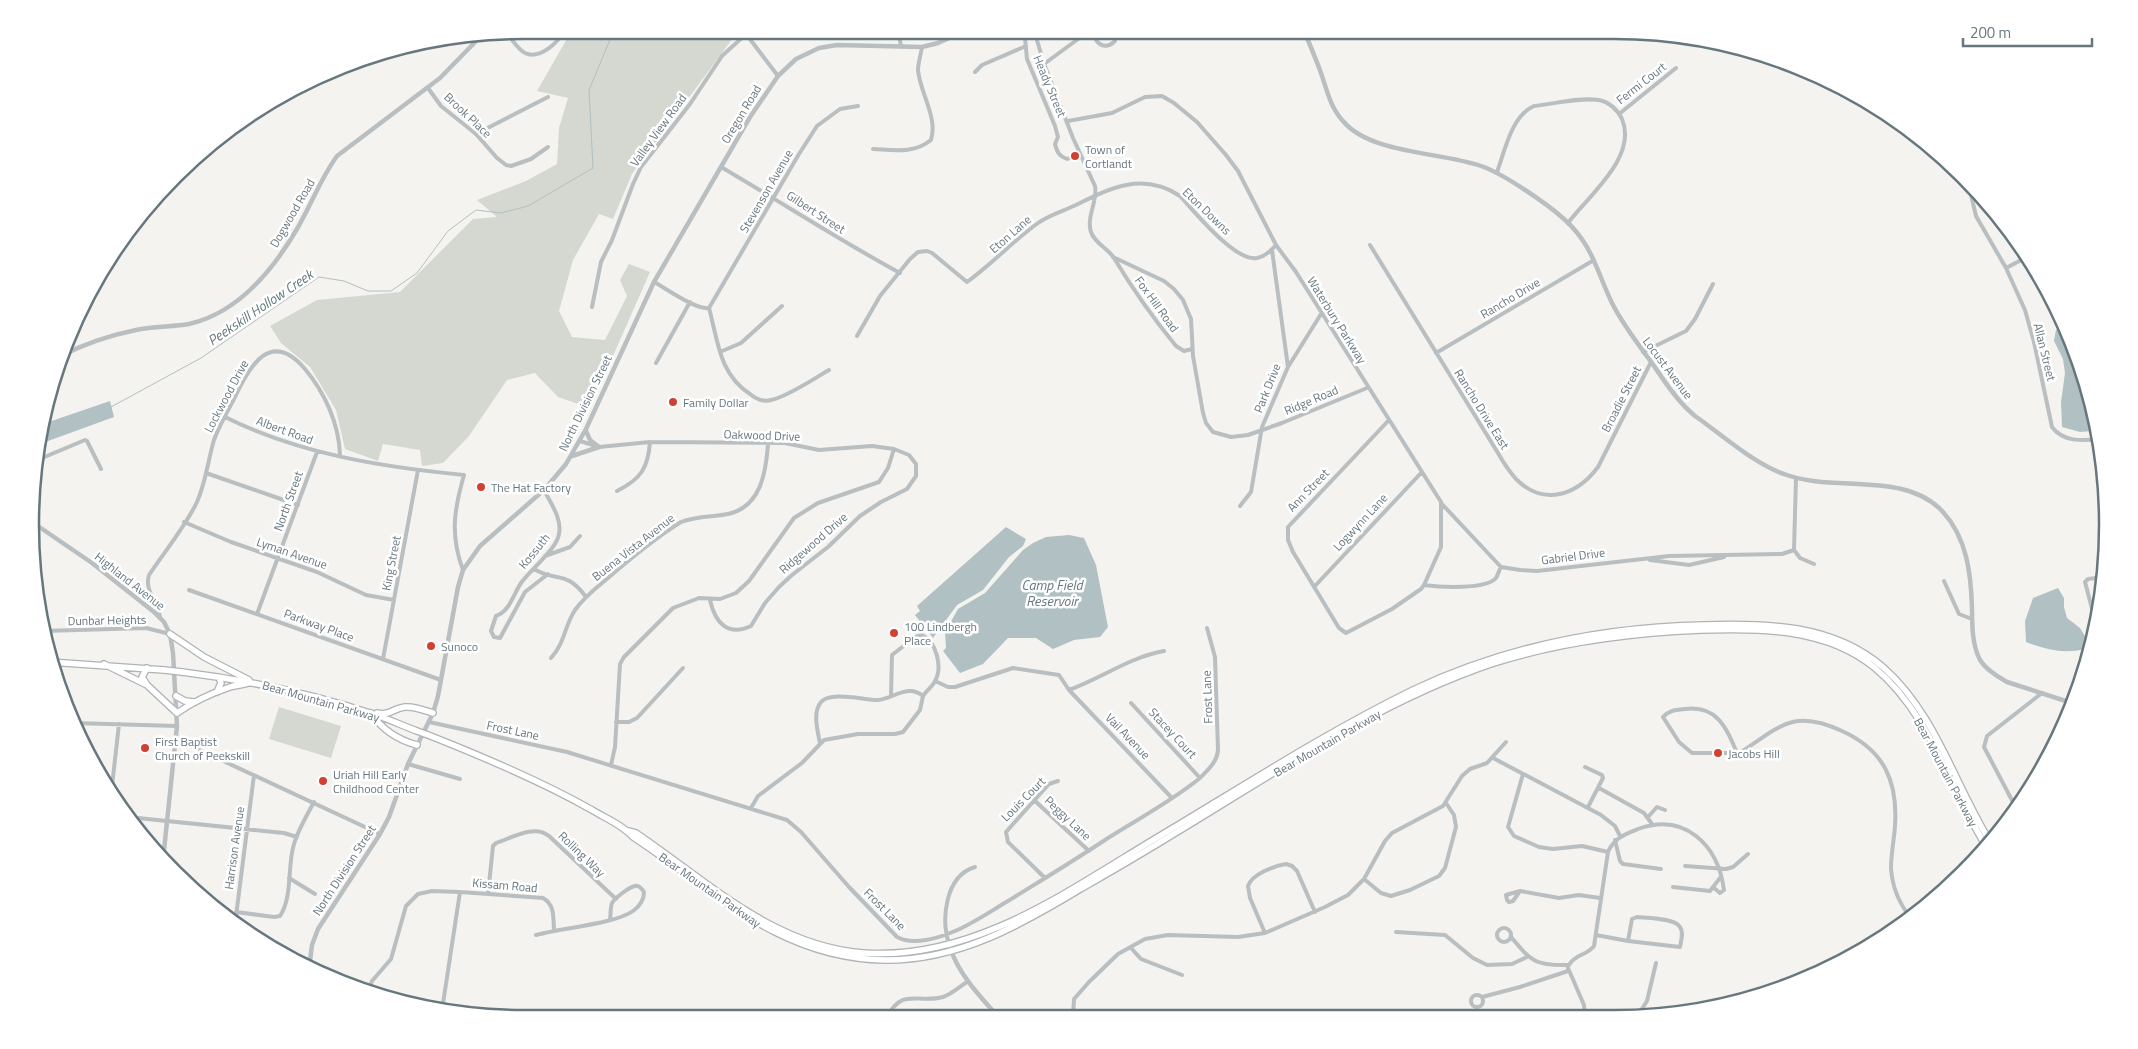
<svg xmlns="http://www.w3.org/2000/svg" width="2138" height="1049" font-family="'Titillium Web',sans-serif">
  <rect width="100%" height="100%" fill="#f4f3f0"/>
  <path fill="#d4d8d0" d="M572,30H739L632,174L613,219L599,214L573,260L559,311L572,337L605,340L627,296L620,280L629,264L650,272L590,408L558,397L535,373L507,380L469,436L443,463L422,466L420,450L383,444L378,461L345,449L336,410L310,367L281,343L270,326L317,300L400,292L473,219L497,217L477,200L526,181L557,164L559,128L568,98L537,91Z
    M279,707L341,726L331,758L269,739Z"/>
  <path fill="#b1c0c2" d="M2063,324L2082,365L2096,426L2092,431L2080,432L2062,427L2061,402L2065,373L2063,359L2054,341L2056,330Z
    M110,401L114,417L37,445L40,425Z
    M1006,527L1026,539L1023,546L1009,557L983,590L957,605L933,638L915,615L920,611L917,606Z
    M1069,535L1084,538L1096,565L1108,627L1100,637L1074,640L1053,649L1036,638H1008L983,664L960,673L943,651L946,648L945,632L958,609L985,593L1023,550L1033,543L1046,537Z
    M2058,588L2064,598V607L2067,618L2080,628L2088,641L2085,649C2064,654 2046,650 2026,642L2025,621L2033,598Z"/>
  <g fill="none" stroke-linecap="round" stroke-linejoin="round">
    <path stroke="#b1c0c2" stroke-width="1" d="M111,407L201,358L319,277L344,281L368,291H391L417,273L448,231L476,210L501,213L528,206L593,168L589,90L609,42L611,30"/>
    <g stroke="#afb3b5" stroke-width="8">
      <path id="trunk" d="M170,634L204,657L249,680
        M50,662L164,670
        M104,664L147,685L177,713C193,702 212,693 230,687C236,685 243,685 249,683
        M182,672C246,680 309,693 370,713C386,718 401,725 417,731
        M147,685L142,677L147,668
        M217,692L221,683L219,677
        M176,696L185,701L194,702
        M371,713C383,731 398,740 417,745
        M377,713C389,716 394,708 405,707C414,706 424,710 433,713
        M428,735C484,757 539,780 592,810C605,818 623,825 633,837C715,891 779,958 884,960C958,961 1021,925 1082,888C1114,870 1146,851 1177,832C1278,771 1379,702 1491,664C1558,642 1630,633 1701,630C1760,628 1827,628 1875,668C1930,714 1950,788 1987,848
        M628,831L636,833C707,881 773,946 863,953C971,961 1065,893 1153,840C1239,789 1323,734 1413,690C1504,647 1604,627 1704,625C1767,623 1834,624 1884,668C1936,714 1955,786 1991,843"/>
    </g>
    <path stroke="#b9bec0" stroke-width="4" d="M749,30L746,34L778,76
      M898,30L901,46
      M1023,30L1025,38L1027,59L1055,126L1058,137L1055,144C1057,152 1059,156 1067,159L1080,154
      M1034,30L1044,64L1073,138L1095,186C1098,201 1086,217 1091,232C1095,244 1108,248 1114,258C1132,288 1153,318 1176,346L1184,351L1192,349
      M1095,31L1096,40C1101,47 1108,48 1115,41L1114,31
      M506,32C512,39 517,49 525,53C540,60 559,42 564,30
      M1044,64L1089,31
      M975,72L982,65L1026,46
      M428,88L441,106L476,134L497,158L506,165L511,166L531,159L548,147
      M1619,114L1676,68
      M1068,121L1112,113L1145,97L1162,96L1174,103L1197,122L1226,155L1238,171L1276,245L1296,272L1441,502V547L1424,585L1421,589L1392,609L1346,633L1339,628L1293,552L1288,540V527L1389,420
      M476,134L548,97
      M873,149C894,150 914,154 931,140C938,117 920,93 918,70C918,63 921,54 922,47
      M721,167C781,202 839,240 900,273
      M1497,172C1505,151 1511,116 1534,106C1554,104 1579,97 1599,100C1609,102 1618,110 1622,119C1638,157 1588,196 1568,223
      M1968,182L1976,216L2006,268L2025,310L2034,342L2052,427C2063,442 2082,441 2099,439
      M1370,245L1498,453C1503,462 1509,471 1516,479C1544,507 1577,495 1598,467L1651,362
      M1113,257L1164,281L1174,289L1183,300L1191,319L1193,356L1203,413L1206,423L1213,432L1231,437L1248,435L1282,423L1367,388
      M2006,268L2027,257
      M654,282C667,289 696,310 709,308
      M592,307L601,262L612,240L633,184L641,167L690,104L722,56L746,34
      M709,308L799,154L817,126L840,109L858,106
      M709,308C718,341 719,374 750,394C756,399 764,402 771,400C787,397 815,378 829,370
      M857,336L880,296L910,259L918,252L927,251L932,253L967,282C992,264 1013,241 1038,223C1049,215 1063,211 1076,205C1112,187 1143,172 1180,196C1195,212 1235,262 1257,258C1266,256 1271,251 1276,245
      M720,352L741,343L782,306
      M1643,352L1686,331L1695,319L1713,284
      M1436,353L1594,260
      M656,363L690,302
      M1288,367L1321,314
      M225,417C299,454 382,467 464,475C454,510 450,535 463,570
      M580,441L599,447L650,442L785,443L819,450L872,446L894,449L909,455L916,464V476L907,489L881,502L860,516L828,547L792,575L779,587L765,603L751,626C727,637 715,622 710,600
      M35,461L85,440L87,441L101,469
      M206,473L298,505
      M544,490C551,504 562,518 559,534C557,549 530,570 521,583C513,595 510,611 496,616L491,631L494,637L500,638L525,592L548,574
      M617,491C641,479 648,468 650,442
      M1441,503L1501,567
      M1240,506L1251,492L1262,427L1288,367L1272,250
      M184,522L231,542L317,572L366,595L394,600
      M1794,550L1796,478
      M545,556L570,547L580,536
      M1650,560L1689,565L1724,557
      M1501,567L1520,570L1537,571L1669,556L1782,554L1794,550L1800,558L1814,564
      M534,569C557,583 565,569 586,597
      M1944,581L1959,614L1972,619
      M1424,585C1439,587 1486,590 1496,578C1498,575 1499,570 1501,567
      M1314,587L1421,473
      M189,590L441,680
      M257,614L317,452
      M160,617C158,602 144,591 149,575C165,551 185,527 197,502C206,482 208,460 214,440C219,426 227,412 234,399C249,367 270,328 305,369C325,393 339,424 340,455
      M2096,624L2085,582L2088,579L2104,577
      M43,631L146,628L170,634
      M551,658C565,643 564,627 575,610C584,597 596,588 608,578C631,558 655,538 681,522C696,516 713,517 728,514C761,507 766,472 768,444
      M383,659L418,470
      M935,681L948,687H955L1013,668L1059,675L1069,690L1171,797
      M1069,690C1102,678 1130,657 1164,651
      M891,696L892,655L915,637L922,635C936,641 943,667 935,681C933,686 926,691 923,696
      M1131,703L1200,778
      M429,722L567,752L787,820L801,832L849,887L897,937C913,946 939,938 955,931C974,923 991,911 1008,901C1042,880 1075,860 1108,838C1138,819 1172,801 1200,778C1208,770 1217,762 1218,750L1215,657L1207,628
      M616,722H629L637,718L683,668
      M73,723L177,726
      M176,739L380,834
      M1737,753C1726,727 1717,705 1685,709C1676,710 1669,710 1663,717L1679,742L1692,753H1737L1743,751C1781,725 1795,709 1842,731C1884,750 1898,781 1895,826C1894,840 1891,854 1891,868C1892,885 1899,903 1910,917
      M1493,758L1601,815L1615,826L1620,836
      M408,764L460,779
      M611,765L615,747L620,664L624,657L673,608L699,598L720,599L736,593L749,581L794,518L818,503L879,482L888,468L894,449
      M1585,767L1602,775L1603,778L1588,807
      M1523,774L1508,827L1514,836L1539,847L1553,849L1582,846L1608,852
      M1599,788L1644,813L1652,824
      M111,795L119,724
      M1034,800L1089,851
      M2015,806L1984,747L1987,736L2042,693
      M751,808L758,796L802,763L824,740L858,734H895L903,732L920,710L923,696C908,683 893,699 878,700C863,700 831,691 821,702C812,713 818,731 820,744
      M128,817L284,833L297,837
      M1648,817L1657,807L1665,810
      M1615,840L1620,861L1623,864L1661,869
      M1685,866L1726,869L1733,867L1748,854
      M289,878L315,894
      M1045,878L1008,842L1006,832L1049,784L1058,781
      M1364,879L1381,893L1391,896L1410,890L1439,876L1445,868L1456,827L1454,815L1446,803
      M1673,887L1710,891L1720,878
      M1520,891L1559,898L1579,895L1600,898
      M1520,891L1513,901L1509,902L1507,900L1506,895Z
      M488,894L493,846L496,843C512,838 534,824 549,836L616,899
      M236,912L274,917L280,916C293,896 287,866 294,844C298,830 307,815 314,802
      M1637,917C1647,918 1675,918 1680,927C1684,932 1681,941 1680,947L1628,941L1632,919Z
      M235,924L254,775
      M1497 935a7 7 0 1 1 14 0a7 7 0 1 1-14 0Z
      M1396,932L1445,935L1473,958L1487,965L1512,964L1527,957
      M1265,933L1250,898L1248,886C1252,874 1274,866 1286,864L1292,866L1297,871L1315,912
      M536,935C560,928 615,924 633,911C640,906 644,900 644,892C642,889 639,885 635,886C629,887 615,898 612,903C610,908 611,914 610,919
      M1596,935L1628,941
      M1511,937C1531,961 1535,966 1569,965
      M949,944C941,919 945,876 975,867
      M1131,948L1141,959L1182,975
      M291,959L310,960
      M1569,965C1575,954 1588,955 1594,946L1608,852C1614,838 1625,834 1638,829C1685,812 1718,845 1724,890L1720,893L1714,888
      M1568,968L1584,1005L1585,1015
      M368,991L372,981L391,959L406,906L418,894L432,891L460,892L543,898C555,905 553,917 554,929
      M1471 1001a6 6 0 1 1 12 0a6 6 0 1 1-12 0Z
      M1482,997L1520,987L1568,971
      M442,1010L460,892
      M993,1011L998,1017
      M1638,1015L1647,1001L1656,963
      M1675,1015L1676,1014
      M1073,1016L1074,999L1089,982L1118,954L1145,939L1168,935L1238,937L1265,933L1325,907L1348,895L1364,879L1385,841L1392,833L1443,806L1462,776L1470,769L1487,763L1506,742
      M887,1017C903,987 917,1004 943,997C952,994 959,987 967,982"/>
    <path stroke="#b9bec0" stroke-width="4.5" d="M1304,31C1310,45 1316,59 1321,73C1327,90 1330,107 1343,121C1370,154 1442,152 1481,166C1504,174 1546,203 1564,219C1593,245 1596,270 1612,303C1623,325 1638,344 1652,363C1665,382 1677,401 1695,416C1721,434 1754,464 1784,474C1833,493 1905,470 1943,512C1967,538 1971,574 1972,608C1972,624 1972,645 1980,660C1986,670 1998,677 2007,682L2072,703
      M61,356C84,344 111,335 136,330C154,326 172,327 189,324C238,313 273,270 297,229C311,205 321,178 337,156L440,78L483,34
      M586,431L590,440L599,447
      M572,456L599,447
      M32,522L92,563L154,612L164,622L170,634L173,653L177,726L163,860
      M950,948C959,973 975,991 993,1011L988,1017
      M309,969L312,945L318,929L380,834L389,817L408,764L433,713L438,696L458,587L463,570L480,546L544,490L566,464L586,429L654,282L750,117L778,76L796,59L819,48L837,45L922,47L938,43L967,30"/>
    <use href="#trunk" stroke="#fff" stroke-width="5.5"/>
    <g stroke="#afb3b5" stroke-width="8" stroke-linecap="butt">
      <path id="trunk-bridge" d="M164,670L182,672
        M417,731L428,735"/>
    </g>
    <use href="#trunk-bridge" stroke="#fff" stroke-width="5.5"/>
  </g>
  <g fill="#d04134" stroke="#fff" stroke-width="2">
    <circle cx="1075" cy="156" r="5"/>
    <circle cx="673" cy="402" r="5"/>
    <circle cx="481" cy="487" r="5"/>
    <circle cx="894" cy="633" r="5"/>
    <circle cx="431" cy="646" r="5"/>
    <circle cx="145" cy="748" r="5"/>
    <circle cx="1718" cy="753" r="5"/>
    <circle cx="323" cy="781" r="5"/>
  </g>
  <g text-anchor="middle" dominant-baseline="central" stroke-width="5" stroke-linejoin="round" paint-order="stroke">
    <g font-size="12" fill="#66777e" stroke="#fff">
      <text transform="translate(1641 83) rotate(-38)">Fermi Court</text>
      <text transform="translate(1050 86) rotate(67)">Heady Street</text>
      <text transform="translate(741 114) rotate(-59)">Oregon Road</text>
      <text transform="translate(468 115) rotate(43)">Brook Place</text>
      <text transform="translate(658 130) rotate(-54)">Valley View Road</text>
      <text transform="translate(766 191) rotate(-60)">Stevenson Avenue</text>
      <text transform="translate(1207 211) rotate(44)">Eton Downs</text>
      <text transform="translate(816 212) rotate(33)">Gilbert Street</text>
      <text transform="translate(292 213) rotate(-60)">Dogwood Road</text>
      <text transform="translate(1010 234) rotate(-41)">Eton Lane</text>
      <text transform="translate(1510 298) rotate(-31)">Rancho Drive</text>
      <text transform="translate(1157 304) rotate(54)">Fox Hill Road</text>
      <text transform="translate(1337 320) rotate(58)">Waterbury Parkway</text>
      <text transform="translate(2045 352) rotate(76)">Allan Street</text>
      <text transform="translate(1668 368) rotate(53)">Locust Avenue</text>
      <text transform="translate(1267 388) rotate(-68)">Park Drive</text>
      <text transform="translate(226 396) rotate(-62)">Lockwood Drive</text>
      <text transform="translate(1621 399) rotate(-63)">Broadie Street</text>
      <text transform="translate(1311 400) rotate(-23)">Ridge Road</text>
      <text transform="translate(585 403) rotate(-64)">North Division Street</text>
      <text transform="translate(1482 409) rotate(58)">Rancho Drive East</text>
      <text transform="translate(285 430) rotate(20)">Albert Road</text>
      <text transform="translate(762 435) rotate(2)">Oakwood Drive</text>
      <text transform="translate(1308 490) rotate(-46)">Ann Street</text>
      <text transform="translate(288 501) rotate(-70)">North Street</text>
      <text transform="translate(1360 522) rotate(-47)">Logwynn Lane</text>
      <text transform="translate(813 543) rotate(-41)">Ridgewood Drive</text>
      <text transform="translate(633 547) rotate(-38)">Buena Vista Avenue</text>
      <text transform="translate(534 551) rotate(-51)">Kossuth</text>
      <text transform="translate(292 553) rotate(19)">Lyman Avenue</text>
      <text transform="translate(1573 556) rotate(-7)">Gabriel Drive</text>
      <text transform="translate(391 563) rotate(-79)">King Street</text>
      <text transform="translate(130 581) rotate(38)">Highland Avenue</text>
      <text transform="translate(107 620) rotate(-1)">Dunbar Heights</text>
      <text transform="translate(319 625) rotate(20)">Parkway Place</text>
      <text transform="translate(1207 697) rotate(-92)">Frost Lane</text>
      <text transform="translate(321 701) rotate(16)">Bear Mountain Parkway</text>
      <text transform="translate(513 730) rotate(12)">Frost Lane</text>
      <text transform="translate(1173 733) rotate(47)">Stacey Court</text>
      <text transform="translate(1128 736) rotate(46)">Vail Avenue</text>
      <text transform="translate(1327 743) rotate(-30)">Bear Mountain Parkway</text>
      <text transform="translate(1946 772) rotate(62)">Bear Mountain Parkway</text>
      <text transform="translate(1023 799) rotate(-45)">Louis Court</text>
      <text transform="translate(1068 818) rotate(43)">Peggy Lane</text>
      <text transform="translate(234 848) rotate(-82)">Harrison Avenue</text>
      <text transform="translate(582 854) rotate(44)">Rolling Way</text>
      <text transform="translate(344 870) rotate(-57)">North Division Street</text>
      <text transform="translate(505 885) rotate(5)">Kissam Road</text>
      <text transform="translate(710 890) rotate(35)">Bear Mountain Parkway</text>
      <text transform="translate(885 909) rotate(45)">Frost Lane</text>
    </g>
    <g font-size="12" fill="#66777e" stroke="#fff" text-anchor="start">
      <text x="1085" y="149">Town of<tspan x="1085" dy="14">Cortlandt</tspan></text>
      <text x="683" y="402">Family Dollar</text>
      <text x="491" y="487">The Hat Factory</text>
      <text x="904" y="626">100 Lindbergh<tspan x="904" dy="14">Place</tspan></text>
      <text x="441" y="646">Sunoco</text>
      <text x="155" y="741">First Baptist<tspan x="155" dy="14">Church of Peekskill</tspan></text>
      <text x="1728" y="753">Jacobs Hill</text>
      <text x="333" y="774">Uriah Hill Early<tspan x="333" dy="14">Childhood Center</tspan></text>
    </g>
    <g font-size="14" font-style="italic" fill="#62797c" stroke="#fff">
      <text transform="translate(260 307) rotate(-34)">Peekskill Hollow Creek</text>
      <text x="1052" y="584">Camp Field<tspan x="1052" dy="16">Reservoir</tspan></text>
    </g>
  </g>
  <path d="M0 0H2138V1049H0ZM524 39H1614A485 485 0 0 1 2099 524V525A485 485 0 0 1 1614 1010H524A485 485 0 0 1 39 525V524A485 485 0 0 1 524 39Z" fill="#fff" fill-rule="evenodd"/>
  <path fill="none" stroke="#66777e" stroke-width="2.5" d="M524 39H1614A485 485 0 0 1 2099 524V525A485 485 0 0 1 1614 1010H524A485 485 0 0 1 39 525V524A485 485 0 0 1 524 39Z"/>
  <path d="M1963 38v8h129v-8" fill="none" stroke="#66777e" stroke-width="2.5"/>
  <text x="1970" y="38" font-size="15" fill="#66777e" stroke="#ffffff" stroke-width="4" paint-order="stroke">200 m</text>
</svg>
